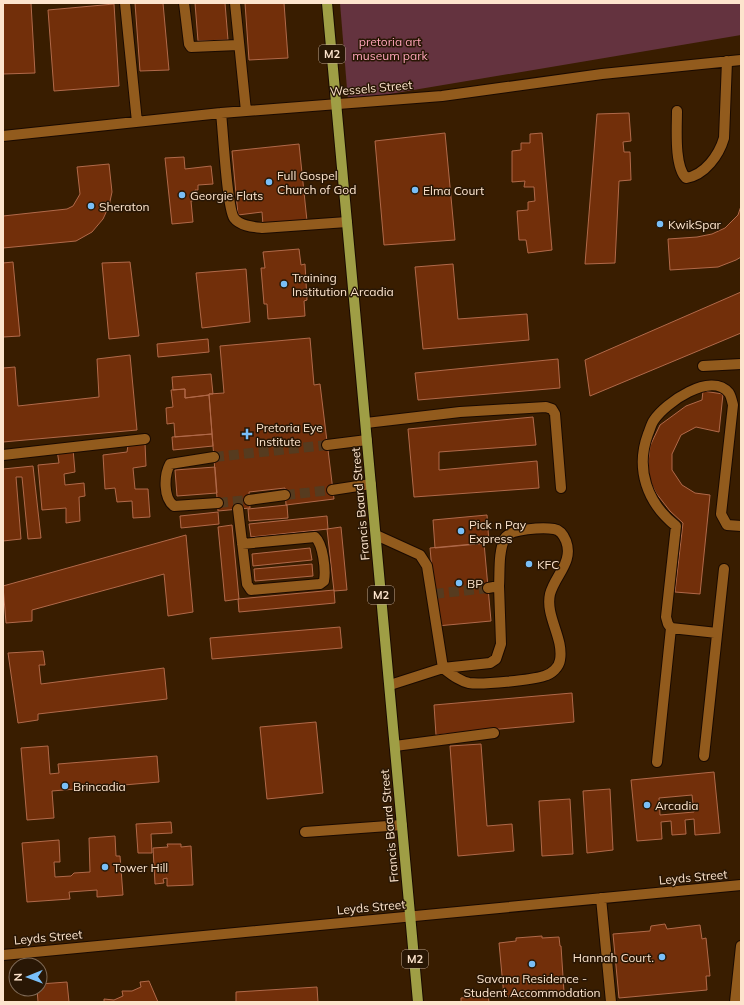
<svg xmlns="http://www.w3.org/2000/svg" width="744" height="1005" font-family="Mulish,sans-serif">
  <rect width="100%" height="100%" fill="#391d00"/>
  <path fill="#64333f" d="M340,3H741V35L348,101Z"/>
  <path fill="#722f0a" stroke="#b16949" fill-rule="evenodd" d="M3,3H31L35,73L3,74Z
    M135,3H163L169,70L140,71Z
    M195,3H225L228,40L198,41Z
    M245,3H284L288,58L249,60Z
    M114,4L119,86L54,91L48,10Z
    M629,113L631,141L623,142L624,152H630L631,180L619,181L615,263L585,264L597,114Z
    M445,133L455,240L384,245L375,141Z
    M542,133L552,250L528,253L526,240H519L517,211L528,210V202L535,201L534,187H524L525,181L512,182V151L521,150V143H530V134Z
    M299,144L307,221L263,225L262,212L238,215L232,151Z
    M184,157L185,169L211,166L213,184L198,185V190H195L196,200L191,201L193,222L172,224L165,158Z
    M109,164L112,192L109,206L103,219L92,232L76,241L3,248V216L67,209L73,206L80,194L77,167Z
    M741,206V257L736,260L718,267L670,270L668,239L697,237L712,234L725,228L738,215Z
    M299,249L301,265L305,264L307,300L304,301L305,316L268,319L267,304H264L261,268H265L263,252Z
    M13,262L20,336L3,337V263Z
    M130,262L139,336L109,339L102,263Z
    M453,264L458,319L527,314L529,340L423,349L415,267Z
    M246,269L250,322L202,328L196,273Z
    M741,292V333L590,396L585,360Z
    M310,338L314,385L320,384L334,499L286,505L285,488L249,492L250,508L218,511L209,394L224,393L220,346Z
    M208,339L209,352L158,357L157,344Z
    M130,355L137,430L3,442V368L15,367L18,406L99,397L97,359Z
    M558,359L560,388L418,400L415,373Z
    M211,374L213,394H209V395L185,398V389L173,390L172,377Z
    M185,389V398L209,395L212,434L175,437L174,423L167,424L166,408L173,407L171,390Z
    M703,391L723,394L719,432L696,427L681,435L672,454V470L682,485L695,493L710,495L700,594L675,592L683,523L670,511L656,493L649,479L648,463L650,446L660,425L686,406L702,400Z
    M533,417L536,445L439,452V470L537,461L539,488L414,497L408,429Z
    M212,434L213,446L173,450L172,437Z
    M145,443L146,466L133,468L135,489H148L150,517L133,518L132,501L117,502L115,488L105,489L103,455L127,452L128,445Z
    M73,449L75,472L64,474L65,485L84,483L85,496L79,497L80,521L66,523V508L42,510L38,465L59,463L57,450Z
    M33,466L41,538L28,539L22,477H16L21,539L3,541V469Z
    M215,467L217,493L177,496L175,470Z
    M287,505L288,518L249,521L248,509Z
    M218,512L219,524L181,528L180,516Z
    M487,515L489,543L435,548L433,520Z
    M327,516L328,529L251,537L249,524Z
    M232,525L239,599L225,601L218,527Z
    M341,527L347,590L334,591L327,529Z
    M186,535L193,612L168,616L164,574L32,610V621L6,623L3,586Z
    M484,543L491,621L437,626L430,548Z
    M310,548L312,560L253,566L252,554Z
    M312,564L313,576L255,581L254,569Z
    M334,590L335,603L239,612L238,599Z
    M340,627L342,648L212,659L210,638Z
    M43,651L45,665H39L41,684L164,668L167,699L38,714V720L18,723L8,653Z
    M572,693L574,722L436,735L434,705Z
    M316,722L323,793L267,799L260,727Z
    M481,744L487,826L512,824L514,851L458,856L450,746Z
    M48,746L50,774L59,773L58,764L157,756L159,782L52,791L54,818L27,820L21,748Z
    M714,772L720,833L695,835L694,819L685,820L686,834L672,835L671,821L661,822L662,839L637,841L631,780ZM692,795L694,812L660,815L659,798Z
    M610,789L613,850L587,853L583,791Z
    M570,799L573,854L542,856L539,801Z
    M171,822L172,833L151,834L152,853H138L136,824Z
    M115,836L116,856H120L123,895L97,897V890L69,892L70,899L27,902L22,843L59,840L60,862H54L55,877L71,876L74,873L90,872L89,838Z
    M167,844H181V847L191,846L193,885L167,886V878L163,879L164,883L155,884L153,848L168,847Z
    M665,924L667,929L700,925L702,939L706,938L710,976H706L707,990L619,998L613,934L650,931L651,926Z
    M542,936V938L559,937L560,946H561L564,992L547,994L548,996L522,998V996L504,997L499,943L516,941V938Z
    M149,981L158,1002H104V999L114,1000L123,996L122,991H132L141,987L140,982Z
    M67,982L69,1002H38L37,989H40V984Z
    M317,987L318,1002H236V992Z
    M488,995L489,1002H461V998Z"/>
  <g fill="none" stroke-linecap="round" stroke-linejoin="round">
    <path stroke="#563b1f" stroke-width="10" stroke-dasharray="10 5" stroke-linecap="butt" d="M214,457L327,445
      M285,495L332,490
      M218,503L249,500
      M434,594L488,588"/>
    <g stroke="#1a0a00" stroke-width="12">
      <path id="minor" d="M125,3L137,122
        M184,3L189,44L191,47L238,45
        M235,3L246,111
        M677,111C677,128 674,166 686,178C705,175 719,155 724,138L727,61
        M221,113C223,130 227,208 234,218C240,226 253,227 262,228L347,222
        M3,136L221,113L442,96L602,74L741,60
        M703,366L741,364
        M366,423L460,412L546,407L552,409L555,414L561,488
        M327,445L367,440
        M3,455L145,439
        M214,457L170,464C164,475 163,498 174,506L218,503
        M332,490L371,484
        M249,500L285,495
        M238,509L247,584L251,590L320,584L324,581C326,570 323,544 315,537L242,544
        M376,535L420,555L427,566L443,668L390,685
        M717,633L671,628L668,624L666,617L676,526C647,503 635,469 648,434C650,430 651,424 654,420C665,403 711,371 729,393C731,396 732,401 733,405L721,514L727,525L741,526
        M443,668C451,674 459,681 469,683C482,685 532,680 544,676C552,674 559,667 560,660C564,638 545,616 550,594C555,575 574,562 566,541C564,536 560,530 554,529C543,527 510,529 505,538C498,552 500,572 499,586L488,588
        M443,668L490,663L496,659L501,644L499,586
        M395,746L494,733
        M704,756L724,569
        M657,762L671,628
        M305,832L402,825
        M601,898L611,1002
        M3,955L741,885
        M735,1002L741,946"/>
    </g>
    <g stroke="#1a0a00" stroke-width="12">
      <path id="major" d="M327,3L418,1002"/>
    </g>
    <use href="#minor" stroke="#925b1d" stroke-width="10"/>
    <use href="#major" stroke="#9f9e45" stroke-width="10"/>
  </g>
  <g fill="#79bff8" stroke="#291705" stroke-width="1.5">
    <circle cx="269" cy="182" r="4"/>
    <circle cx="415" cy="190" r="4"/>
    <circle cx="182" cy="195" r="4"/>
    <circle cx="91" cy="206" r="4"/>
    <circle cx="660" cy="224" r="4"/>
    <circle cx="284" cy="284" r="4"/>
    <path d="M245 428h4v4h4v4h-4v4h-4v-4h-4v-4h4z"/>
    <circle cx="461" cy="531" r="4"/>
    <circle cx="529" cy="564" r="4"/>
    <circle cx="459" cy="583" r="4"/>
    <circle cx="65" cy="786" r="4"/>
    <circle cx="647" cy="805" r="4"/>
    <circle cx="105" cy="867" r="4"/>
    <circle cx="662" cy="957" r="4"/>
    <circle cx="532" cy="964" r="4"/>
  </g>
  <g text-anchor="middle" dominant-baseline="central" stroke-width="3" stroke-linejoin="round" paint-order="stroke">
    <g fill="#291705" stroke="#bda691" stroke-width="1">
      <rect x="319" y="45" width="26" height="18" rx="3"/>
      <rect x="368" y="586" width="26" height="18" rx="3"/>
      <rect x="402" y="950" width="26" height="18" rx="3"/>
    </g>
    <g font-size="11" font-weight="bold" fill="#fde4cd">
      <text x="332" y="54">M2</text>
      <text x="381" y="595">M2</text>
      <text x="415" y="959">M2</text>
    </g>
    <g font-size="12" fill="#fea5ba" stroke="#291705">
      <text x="390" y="41">pretoria art<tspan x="390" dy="14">museum park</tspan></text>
    </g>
    <g font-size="12" fill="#fde4cd" stroke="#291705">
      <text transform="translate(371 88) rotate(-5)">Wessels Street</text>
      <text transform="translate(360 504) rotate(-95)">Francis Baard Street</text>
      <text transform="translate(389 826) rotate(-95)">Francis Baard Street</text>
      <text transform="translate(693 877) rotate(-5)">Leyds Street</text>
      <text transform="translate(371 907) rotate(-5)">Leyds Street</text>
      <text transform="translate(48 937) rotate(-5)">Leyds Street</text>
    </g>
    <g font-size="12" fill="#fde4cd" stroke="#291705" text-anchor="start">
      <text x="277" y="175">Full Gospel<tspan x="277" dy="14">Church of God</tspan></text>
      <text x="423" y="190">Elma Court</text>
      <text x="190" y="195">Georgie Flats</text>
      <text x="99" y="206">Sheraton</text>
      <text x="668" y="224">KwikSpar</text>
      <text x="292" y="277">Training<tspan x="292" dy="14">Institution Arcadia</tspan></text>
      <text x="256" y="427">Pretoria Eye<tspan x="256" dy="14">Institute</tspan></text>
      <text x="469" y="524">Pick n Pay<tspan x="469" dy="14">Express</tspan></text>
      <text x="537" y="564">KFC</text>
      <text x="467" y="583">BP</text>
      <text x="73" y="786">Brincadia</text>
      <text x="655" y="805">Arcadia</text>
      <text x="113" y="867">Tower Hill</text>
      <text x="654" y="957" text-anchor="end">Hannah Court.</text>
      <text x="532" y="978" text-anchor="middle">Savana Residence -<tspan x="532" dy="14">Student Accommodation</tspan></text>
    </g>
  </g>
  <rect width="744" height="1005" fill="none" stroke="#fde4cd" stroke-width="8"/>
  <g transform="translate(28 977) rotate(269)"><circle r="19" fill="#291705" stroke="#7e6955"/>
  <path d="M0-3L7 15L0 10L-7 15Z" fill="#79bff8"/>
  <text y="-6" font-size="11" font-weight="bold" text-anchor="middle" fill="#fde4cd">N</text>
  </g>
</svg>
